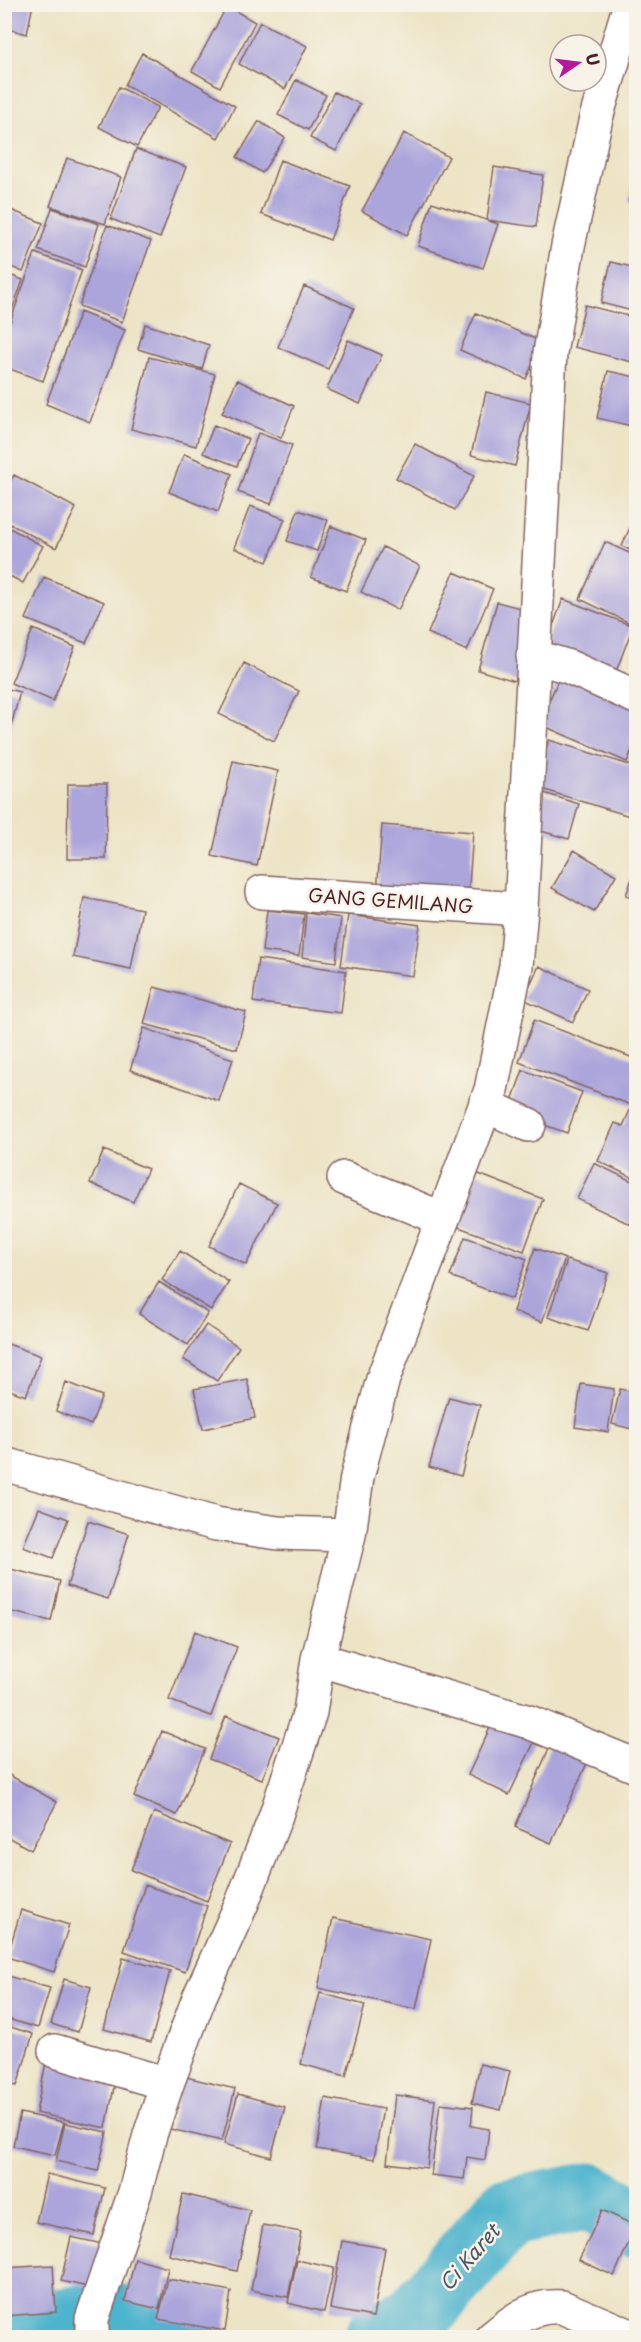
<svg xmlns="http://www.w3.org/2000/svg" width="641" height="2342" font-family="'Playpen Sans',sans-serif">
  <rect width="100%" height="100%" fill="#f7f3e8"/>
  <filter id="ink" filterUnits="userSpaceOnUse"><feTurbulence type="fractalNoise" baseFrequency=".0167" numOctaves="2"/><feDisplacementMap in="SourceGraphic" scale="12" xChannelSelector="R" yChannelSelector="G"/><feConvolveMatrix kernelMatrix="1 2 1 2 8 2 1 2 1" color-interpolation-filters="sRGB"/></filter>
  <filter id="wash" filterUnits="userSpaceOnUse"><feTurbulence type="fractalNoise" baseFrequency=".008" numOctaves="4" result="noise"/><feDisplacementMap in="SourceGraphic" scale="24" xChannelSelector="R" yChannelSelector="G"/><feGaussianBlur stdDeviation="1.35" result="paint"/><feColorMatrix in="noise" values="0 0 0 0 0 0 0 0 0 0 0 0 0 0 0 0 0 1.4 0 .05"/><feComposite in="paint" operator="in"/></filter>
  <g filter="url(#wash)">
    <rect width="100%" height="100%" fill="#ede4c6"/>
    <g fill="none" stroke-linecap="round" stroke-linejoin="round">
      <path stroke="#4eb4cd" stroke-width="69" d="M4,2330L106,2316L192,2338
        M378,2338L416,2318L508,2212L589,2197L636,2224"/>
    </g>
    <g id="blocks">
      <path fill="#aca5db" d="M4,4H33L27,34L4,28Z
        M227,6L255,22L220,87L192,71Z
        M260,22L307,46L285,89L239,64Z
        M142,53L235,106L218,138L125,85Z
        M296,80L326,95L308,130L278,115Z
        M119,87L158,107L137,147L99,127Z
        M334,92L360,104L336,151L310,138Z
        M259,121L285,138L262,173L237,157Z
        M404,133L449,157L407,235L362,211Z
        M136,149L186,167L160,238L111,219Z
        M67,158L121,177L105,224L50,206Z
        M280,160L350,186L330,240L261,214Z
        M494,167L543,175L536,227L487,220Z
        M636,171V202L629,201Z
        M432,202L498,224L483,268L418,246Z
        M6,208L43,223L23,272L4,264Z
        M52,208L99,224L85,267L38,250Z
        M107,225L151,241L122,322L79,306Z
        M35,253L82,270L43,381L4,367V339Z
        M611,262L636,268V312L601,303Z
        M4,273L23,280L5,329H4Z
        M304,286L354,308L328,369L278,347Z
        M585,305L636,318V363L574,347Z
        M80,312L125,330L90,422L46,404Z
        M476,313L542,342L526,379L460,350Z
        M145,324L209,345L202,369L138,349Z
        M348,340L382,355L360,404L327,389Z
        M149,357L215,374L196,446L131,429Z
        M608,371L636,377V427L597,418Z
        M237,380L294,406L281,438L222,413Z
        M486,392L531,403L515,466L471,455Z
        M214,425L248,439L237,466L203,453Z
        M258,433L292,445L271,504L238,492Z
        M415,444L474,476L455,510L396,478Z
        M184,454L232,474L218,512L169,492Z
        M14,475L76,508L56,548L4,521V493Z
        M250,506L285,519L267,562L234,548Z
        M298,510L328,520L317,551L287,541Z
        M636,514V553L622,546Z
        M4,525L43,546L23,583L4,573Z
        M331,526L366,540L346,591L311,577Z
        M605,542L636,556V626L580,599Z
        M383,547L420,566L398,610L361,592Z
        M454,572L493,589L467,651L428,633Z
        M44,577L104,602L86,643L26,619Z
        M563,599L633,626L613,680L543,653Z
        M497,602L528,610L522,683L478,670Z
        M33,629L75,647L53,701L11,683Z
        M244,663L299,691L274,741L219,714Z
        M563,669L636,702V740L627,762L539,724Z
        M4,688L20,692L5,749H4Z
        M549,740L636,767V818L535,787Z
        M233,761L278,771L257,866L212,856Z
        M68,784H107L106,859H67Z
        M544,793L579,804L569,839L534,829Z
        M382,825L473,832L468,899L377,892Z
        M574,850L616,875L594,912L552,888Z
        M636,868V899L626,895Z
        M84,898L142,909L131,969L73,957Z
        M267,910L304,914L299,956L262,951Z
        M306,913L341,918L336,962L302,957Z
        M348,915L420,925L413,976L341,966Z
        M258,959L346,971L341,1013L253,1002Z
        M539,966L588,989L573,1022L523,999Z
        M154,987L246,1012L237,1049L144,1024Z
        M534,1020L636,1059V1090L631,1105L519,1062Z
        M144,1028L233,1059L219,1101L130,1070Z
        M523,1070L582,1092L567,1133L508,1112Z
        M636,1096V1179L598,1161L615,1123L623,1126Z
        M104,1150L148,1169L133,1202L90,1183Z
        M594,1163L636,1183V1227L577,1199Z
        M476,1173L543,1199L524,1251L456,1226Z
        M239,1184L277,1203L246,1265L209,1246Z
        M465,1237L527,1259L512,1299L450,1276Z
        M535,1248L565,1259L542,1322L513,1311Z
        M180,1251L229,1282L211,1310L162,1280Z
        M567,1260L608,1273L588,1331L548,1317Z
        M159,1282L208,1313L188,1345L139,1314Z
        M206,1325L239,1347L217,1381L183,1359Z
        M8,1344L41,1356L26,1396L4,1388V1353Z
        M247,1379L255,1418L203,1429L194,1389Z
        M66,1382L102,1396L91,1425L56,1411Z
        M581,1384L614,1389L608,1432L575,1427Z
        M620,1389L636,1393V1430L612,1424Z
        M449,1397L480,1405L461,1476L429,1467Z
        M39,1508L68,1519L53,1558L23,1547Z
        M88,1521L129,1534L108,1599L67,1586Z
        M6,1568L60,1581L51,1621L4,1610Z
        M195,1631L237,1647L211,1716L169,1700Z
        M226,1716L279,1737L262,1779L209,1759Z
        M494,1719L536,1738L509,1795L468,1775Z
        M162,1731L205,1749L177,1815L134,1797Z
        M550,1746L587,1763L551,1843L515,1827Z
        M4,1772L57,1802L31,1850L4,1835Z
        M154,1812L230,1844L207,1901L131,1870Z
        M145,1885L207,1906L185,1972L124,1951Z
        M21,1910L69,1925L54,1972L7,1957Z
        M333,1918L431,1939L416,2009L318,1988Z
        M123,1958L170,1971L151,2042L104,2029Z
        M4,1975L50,1988L38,2028L4,2018Z
        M64,1979L91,1987L78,2032L51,2024Z
        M320,1993L365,2005L346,2076L301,2064Z
        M4,2025L33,2034L17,2086L4,2082Z
        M46,2062L116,2077L106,2128L36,2113Z
        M480,2064L510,2071L501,2110L472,2103Z
        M182,2076L235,2089L222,2141L170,2129Z
        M238,2094L285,2107L271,2157L224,2144Z
        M395,2095L435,2100L427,2168L387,2163Z
        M325,2098L383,2109L374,2159L317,2149Z
        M440,2103L473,2107L471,2126L489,2129L485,2160L467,2157L464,2179L431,2175Z
        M20,2113L64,2122L55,2155L13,2146Z
        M65,2123L107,2132L98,2171L56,2161Z
        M47,2174L105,2188L94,2235L36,2222Z
        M183,2194L250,2210L237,2271L169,2255Z
        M602,2210L636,2226L614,2276L579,2260Z
        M263,2225L301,2232L288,2297L251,2290Z
        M71,2237L107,2245L97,2289L61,2281Z
        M342,2241L385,2248L373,2317L330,2309Z
        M135,2259L168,2268L159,2309L125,2301Z
        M297,2260L334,2268L324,2312L288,2303Z
        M53,2265L56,2312L4,2316V2268Z
        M168,2279L231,2291L225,2331L158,2319Z"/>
    </g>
  </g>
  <g filter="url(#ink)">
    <use href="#blocks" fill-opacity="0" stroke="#836461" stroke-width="1.5"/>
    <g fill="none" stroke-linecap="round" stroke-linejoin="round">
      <g stroke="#836461" stroke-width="36">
        <path id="minor" d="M533,656L569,667L636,697
          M262,892L521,909
          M485,1105L529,1125
          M344,1178L443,1219
          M4,1464L216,1524L278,1533L349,1535
          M318,1659L529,1722L636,1766
          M55,2051L167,2084
          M92,2338V2319L135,2192L150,2135L167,2084L199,1998L242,1903L275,1818L310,1712L318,1659L349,1535L357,1477L383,1379L491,1090L516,966L521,909L550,353L568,246L596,118L630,4
          M492,2338C513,2320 533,2304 562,2307L635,2338"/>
      </g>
      <use href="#minor" stroke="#fff" stroke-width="33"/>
    </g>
  </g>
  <g text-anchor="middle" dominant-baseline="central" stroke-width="5" stroke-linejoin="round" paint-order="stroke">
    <g font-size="18" fill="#4a1f2b" stroke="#f7f3e8">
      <text transform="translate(391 900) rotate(4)">GANG GEMILANG</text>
    </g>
    <g font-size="20" font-style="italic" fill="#4b5364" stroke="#f7f3e8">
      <text transform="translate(469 2257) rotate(-49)">Ci Karet</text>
    </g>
  </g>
  <rect width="641" height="2342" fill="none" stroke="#f7f3e8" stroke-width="24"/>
  <g transform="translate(578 63) rotate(76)"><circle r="28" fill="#f7f3e8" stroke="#b29e9c" stroke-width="1.5"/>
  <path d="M0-4.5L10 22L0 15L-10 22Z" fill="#b5179e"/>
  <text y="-9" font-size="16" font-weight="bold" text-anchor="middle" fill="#4a1f2b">U</text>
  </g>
</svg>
